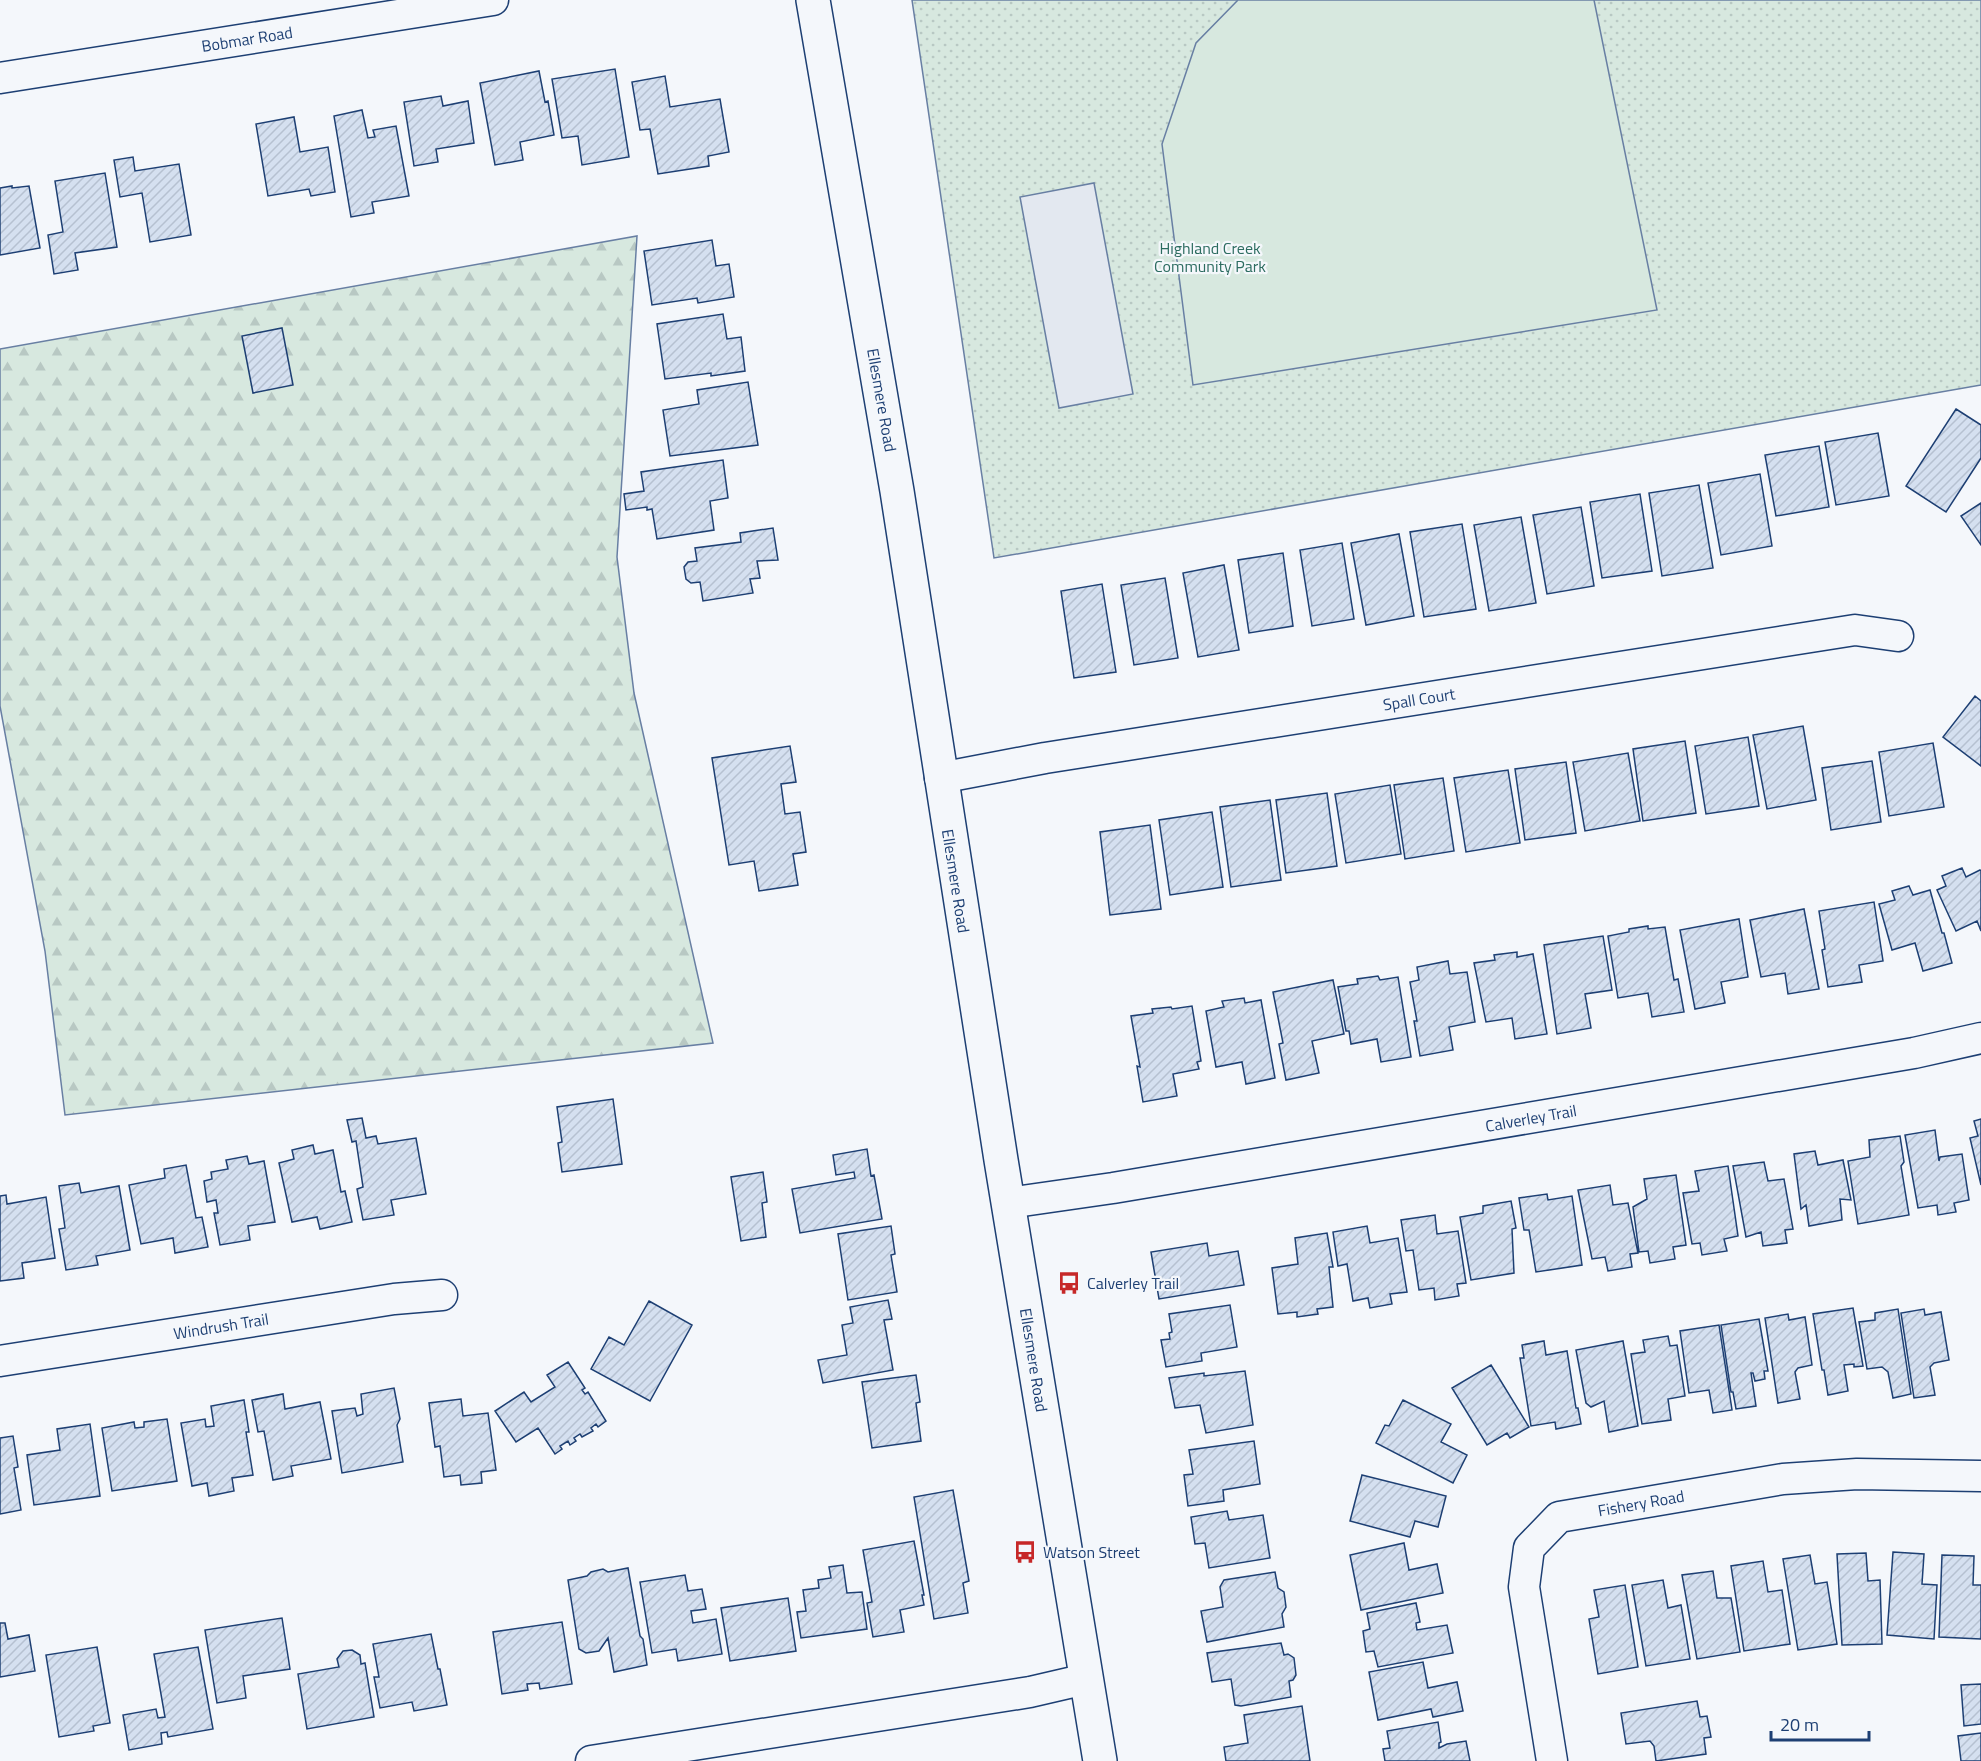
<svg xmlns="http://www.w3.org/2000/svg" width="1981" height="1761" font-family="'Titillium Web',sans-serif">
  <defs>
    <pattern id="forest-firs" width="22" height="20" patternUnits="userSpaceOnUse" patternTransform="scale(1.5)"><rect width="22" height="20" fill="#d7e8df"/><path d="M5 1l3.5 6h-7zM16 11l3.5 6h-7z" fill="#b8c8c3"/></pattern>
    <pattern id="park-dots" width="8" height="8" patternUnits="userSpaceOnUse" patternTransform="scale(1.5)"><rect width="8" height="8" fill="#d7e8df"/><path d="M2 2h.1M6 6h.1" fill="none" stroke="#b8c8c3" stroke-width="1.8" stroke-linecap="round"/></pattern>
    <pattern id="building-hatch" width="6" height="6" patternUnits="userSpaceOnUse" patternTransform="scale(1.5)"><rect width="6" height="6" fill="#d5e0f0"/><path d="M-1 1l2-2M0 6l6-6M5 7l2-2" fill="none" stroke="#b6c1d1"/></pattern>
  </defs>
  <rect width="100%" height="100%" fill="#f4f7fb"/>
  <path fill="url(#forest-firs)" stroke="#687fa3" stroke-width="1.5" d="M637,236L617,557L634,693L713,1043L65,1115L45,951L0,706V349Z"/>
  <path fill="url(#park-dots)" stroke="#687fa3" stroke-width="1.5" d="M912,0H1981V385L994,558Z"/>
  <path fill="#d7e8df" stroke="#687fa3" stroke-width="1.5" d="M1238,0H1594L1657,310L1193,385L1162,144L1196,43Z"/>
  <path fill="#e3e8f0" stroke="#687fa3" stroke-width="1.5" d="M1094,183L1133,394L1059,408L1020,197Z"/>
  <path fill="url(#building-hatch)" stroke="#1d3f73" stroke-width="1.5" d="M615,69L629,157L582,165L578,136L562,138L552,79Z
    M539,71L545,102L548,101L554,135L520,142L523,160L495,165L480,83Z
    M665,76L670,107L720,99L729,152L708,156L709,166L658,174L650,129L640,130L632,82Z
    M441,96L443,106L468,101L474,143L436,149L438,162L414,166L404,102Z
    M362,110L368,138L375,137L373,130L396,126L409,196L372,202L374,213L351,217L334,116Z
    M294,117L300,152L328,147L335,192L311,196L309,189L268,196L256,124Z
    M133,157L135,171L179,164L191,235L150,242L142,193L120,197L114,160Z
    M105,173L117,247L75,253L78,270L54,274L48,235L63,232L55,181Z
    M12,186V188L29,186L40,248L0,255V188Z
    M712,240L716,266L729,264L734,297L698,303L697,298L652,305L644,251Z
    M723,314L727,339L741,337L745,371L711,376V373L665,379L657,324Z
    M282,328L293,385L253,393L242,336Z
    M748,382L758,445L670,456L663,410L699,404L697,390Z
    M1956,409L1981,425V458L1946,512L1906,486Z
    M1878,433L1889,496L1836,505L1825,442Z
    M1819,446L1829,507L1776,516L1765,455Z
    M723,460L728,498L710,501L714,530L657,539L652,509L647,510V507L626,510L624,494L644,491L641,472Z
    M1760,474L1772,546L1721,555L1708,483Z
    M1699,485L1713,568L1662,576L1649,493Z
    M1640,494L1652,571L1602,578L1590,502Z
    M1981,503V545L1961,516Z
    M1581,507L1594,586L1547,594L1533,515Z
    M1521,517L1536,603L1489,611L1474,525Z
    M1462,524L1476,609L1424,617L1410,532Z
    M773,528L778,560L757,561L760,578L750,579L753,593L703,601L700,582L691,583L686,579L684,567L688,562L697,561L695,548L741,542L740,533Z
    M1399,534L1414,616L1366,625L1351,543Z
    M1342,543L1354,619L1312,626L1300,550Z
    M1283,553L1293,626L1249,633L1238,560Z
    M1224,565L1239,650L1198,657L1183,573Z
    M1165,578L1178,658L1134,665L1121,585Z
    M1102,584L1116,672L1074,678L1061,591Z
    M1975,696L1981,701V766L1943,737Z
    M1803,726L1816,800L1767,809L1753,735Z
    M1748,737L1759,806L1706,814L1695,746Z
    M1685,741L1696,813L1643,821L1633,749Z
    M1933,743L1944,807L1889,816L1879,752Z
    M790,746L796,782L781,784L785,814L800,812L806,852L793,854L798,885L759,891L754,861L729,865L712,758Z
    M1628,753L1640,821L1585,831L1573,762Z
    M1872,761L1881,822L1831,830L1822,768Z
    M1566,762L1576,833L1525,840L1515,769Z
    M1508,770L1520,843L1466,852L1454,778Z
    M1443,778L1454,851L1405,859L1394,785Z
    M1390,785L1401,854L1346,863L1335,794Z
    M1327,793L1337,866L1286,873L1276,800Z
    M1270,800L1281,880L1231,887L1220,807Z
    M1212,812L1223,887L1170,895L1159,820Z
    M1150,825L1161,909L1110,915L1100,832Z
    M1962,868L1966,877L1980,870L1981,871V931L1977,921L1956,931L1937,890L1946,886L1942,876Z
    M1909,886L1913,895L1930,890L1942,933H1944L1952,963L1923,971L1915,943L1892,950L1879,904L1895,900L1892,891Z
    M1874,902L1883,961L1859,965L1862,982L1828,987L1822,950L1825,949L1819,911Z
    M1804,909L1819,989L1788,994L1785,973L1761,977L1750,920Z
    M1739,919L1748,977L1721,982L1725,1003L1695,1009L1680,930Z
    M1648,926V929L1665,927L1674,980L1678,979L1684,1012L1652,1017L1648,993L1618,998L1608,936L1629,932V929Z
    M1603,936L1612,990L1585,994L1591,1028L1557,1034L1544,945Z
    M1517,952V957L1533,954L1547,1034L1515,1039L1512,1018L1486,1022L1474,963L1495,960L1494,955Z
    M1448,961L1450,974L1467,972L1475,1022L1449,1027L1453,1050L1420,1056L1414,1021H1417L1410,982L1419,980L1417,967Z
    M1378,976L1380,980L1398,977L1411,1057L1381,1062L1377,1039L1351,1044L1349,1031H1346L1338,987L1358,984L1357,979Z
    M1333,980L1344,1034L1312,1041L1319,1073L1286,1080L1279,1044L1283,1043L1273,992Z
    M1244,998L1245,1003L1261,1000L1275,1078L1246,1084L1242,1062L1216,1067L1206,1011L1224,1007L1222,1001Z
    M1192,1006L1201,1061L1197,1062L1199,1069L1173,1074L1177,1096L1143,1102L1137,1066L1140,1067L1131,1016L1153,1013L1152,1009L1171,1007L1172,1009Z
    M613,1099L622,1164L562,1172L558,1143L562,1142L557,1107Z
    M362,1118L366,1138L376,1136L378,1144L416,1138L426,1194L391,1200L394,1215L363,1220L357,1189L363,1187L356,1141L352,1142L347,1120Z
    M1981,1119V1185L1970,1138L1978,1136L1974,1121Z
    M1935,1130L1939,1161L1940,1157L1962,1154L1969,1200L1954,1203L1956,1212L1938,1215L1937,1205L1918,1208L1905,1135Z
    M1900,1136L1904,1162L1901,1166L1909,1215L1858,1224L1848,1161L1870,1157L1869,1140Z
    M313,1145L315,1154L333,1150L341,1192L345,1191L352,1222L320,1229L317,1217L292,1222L279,1163L294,1159L292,1150Z
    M867,1149L871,1176L874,1175L882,1219L800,1233L792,1189L855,1178L854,1172L836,1175L833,1155Z
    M1815,1151L1818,1165L1843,1160L1851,1200L1840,1199L1842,1220L1809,1226L1806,1205L1801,1209L1794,1154Z
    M247,1156L249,1164L264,1161L275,1222L248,1226L250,1240L220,1245L214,1213H218L216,1200L207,1202L204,1181L212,1179L211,1172L228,1169L226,1160Z
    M1764,1162L1768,1181L1784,1179L1793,1229L1785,1230L1787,1243L1763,1246L1761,1232L1746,1237L1733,1166Z
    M186,1165L196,1218L202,1217L208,1247L175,1253L173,1238L141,1244L129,1185L165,1178L164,1169Z
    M1728,1166L1738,1236L1724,1239L1727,1251L1702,1255L1700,1243L1692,1244L1683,1193L1699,1191L1695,1171Z
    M763,1172L767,1202L762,1203L766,1237L741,1241L731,1177Z
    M1676,1175L1686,1245L1673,1247L1675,1259L1650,1263L1648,1251L1639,1252L1633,1207L1647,1199L1644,1179Z
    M79,1183L81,1193L119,1186L130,1250L96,1256L98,1265L66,1270L59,1229L65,1228L59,1186Z
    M1610,1185L1613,1205L1628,1203L1638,1253L1630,1254L1632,1267L1608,1271L1605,1257L1592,1259L1578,1190Z
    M1547,1194L1548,1200L1572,1196L1582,1265L1536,1272L1529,1230H1524L1519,1198Z
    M6,1195L7,1204L46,1197L55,1258L22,1263L24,1278L0,1281V1196Z
    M1511,1201L1516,1228L1512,1229L1514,1273L1471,1280L1460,1217L1483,1213V1206Z
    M1435,1215L1437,1234L1458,1231L1466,1283L1457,1284L1459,1296L1435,1300L1434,1288L1419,1290L1413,1250L1406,1251L1401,1220Z
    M891,1226L895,1254L891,1255L897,1292L848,1300L838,1234Z
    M1367,1226L1370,1243L1398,1238L1407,1292L1390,1294L1392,1304L1370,1308L1368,1298L1353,1301L1347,1264L1338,1266L1333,1232Z
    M1327,1233L1333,1267H1329L1333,1307L1317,1309L1318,1314L1297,1317V1312L1278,1314L1272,1268L1298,1264L1295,1238Z
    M1207,1243L1209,1256L1238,1251L1244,1285L1159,1299L1151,1252Z
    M888,1300L892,1319L884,1320L893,1370L823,1383L818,1360L847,1355L842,1325L853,1323L850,1307Z
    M649,1301L692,1325L650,1401L591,1369L609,1337L624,1345Z
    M1230,1305L1237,1347L1201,1353L1202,1361L1166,1367L1161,1340L1170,1339L1169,1333L1172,1332L1169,1314Z
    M1853,1308L1863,1366L1854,1367V1364L1844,1365L1848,1391L1828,1395L1824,1370H1822L1813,1314Z
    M1898,1309L1911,1394L1893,1398L1888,1372L1882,1367L1867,1369L1859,1322L1875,1320V1313Z
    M1924,1309L1925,1315L1941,1312L1949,1360L1934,1363L1930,1367L1935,1395L1914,1398L1901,1313Z
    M1788,1314L1789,1320L1805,1317L1812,1365L1798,1368L1795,1372L1800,1399L1778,1403L1765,1318Z
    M1759,1319L1768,1371H1764L1765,1379L1755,1381L1753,1373H1751L1756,1406L1736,1409L1733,1392H1731L1721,1325Z
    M1719,1325L1732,1410L1713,1413L1709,1390L1689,1393L1680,1331Z
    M1668,1336L1670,1346L1677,1345L1685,1396L1668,1399L1671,1420L1642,1424L1631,1354L1645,1352L1643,1340Z
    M1544,1341L1546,1355L1567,1351L1576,1408H1578L1581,1424L1556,1429L1555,1422L1531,1426L1520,1358H1524L1522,1345Z
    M1623,1341L1638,1426L1609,1432L1604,1401L1591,1407L1586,1403L1576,1350Z
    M568,1362L585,1388L582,1390L585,1394L588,1392L606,1421L598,1427L596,1424L591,1428L593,1431L582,1437L580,1434L574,1438L576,1441L570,1445L568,1441L560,1446L562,1449L555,1454L538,1428L516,1442L495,1411L524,1392L531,1402L555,1387L547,1375Z
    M1491,1365L1529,1427L1510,1438L1507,1433L1487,1445L1452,1388Z
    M1245,1371L1253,1425L1206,1433L1200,1405L1175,1408L1169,1378L1204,1373V1376Z
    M916,1375L920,1402L916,1403L921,1441L872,1448L862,1382Z
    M394,1388L400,1419L397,1425L403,1462L342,1473L332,1411L355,1408L357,1416L363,1414L361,1394Z
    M283,1394L285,1409L320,1402L331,1459L291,1466L293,1476L273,1480L264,1431L258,1432L252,1400Z
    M461,1399L463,1416L488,1413L496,1470L481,1472L482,1483L461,1485L460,1475L444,1477L440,1446L435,1447L429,1403Z
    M244,1400L249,1432H246L253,1475L232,1478L234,1491L209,1496L207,1483L192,1486L181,1423L205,1419L206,1427L214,1426L211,1406Z
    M1403,1400L1451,1424L1441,1442L1467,1455L1453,1483L1376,1443L1385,1425L1389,1426Z
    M167,1419L177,1481L112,1491L102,1428L134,1422L135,1428L144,1427V1422Z
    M90,1424L100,1496L34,1505L27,1455L60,1450L57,1429Z
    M13,1436L18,1467L14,1468L21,1510L0,1514V1438Z
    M1254,1441L1260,1484L1223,1490L1224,1501L1188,1506L1184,1475L1193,1474L1189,1450Z
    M1362,1475L1446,1496L1438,1527L1415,1521L1410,1537L1350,1521Z
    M953,1490L969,1581L963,1583L968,1613L934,1619L914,1497Z
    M1227,1511L1229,1520L1263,1515L1270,1558L1209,1568L1205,1543L1195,1544L1191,1517Z
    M914,1541L924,1595H922L924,1605L900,1610L904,1632L873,1637L867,1603L872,1602L863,1550Z
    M1404,1543L1409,1570L1437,1564L1443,1593L1361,1610L1350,1555Z
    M1893,1552L1924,1554L1922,1584L1937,1585L1934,1639L1887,1635Z
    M1866,1553L1868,1581L1880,1580L1882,1644L1842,1645L1837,1554Z
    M1810,1555L1815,1584L1827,1582L1837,1644L1798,1650L1783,1559Z
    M1942,1555L1974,1556L1973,1585H1981V1639L1939,1637Z
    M1763,1561L1768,1592L1782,1590L1790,1644L1744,1651L1731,1566Z
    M843,1565L847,1593L862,1592L867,1629L801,1638L797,1612L806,1611L803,1590L819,1588L818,1580L831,1578L829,1567Z
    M628,1568L640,1636L643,1639L647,1665L614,1672L608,1638L599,1651L586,1653L579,1649L568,1580L587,1576L591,1572L603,1569L608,1572Z
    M1713,1571L1717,1598H1731L1740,1652L1697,1659L1682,1575Z
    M1275,1572L1278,1588L1284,1592L1286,1607L1282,1614L1284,1627L1207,1642L1201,1611L1223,1607L1220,1587L1224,1580Z
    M685,1575L688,1591L702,1589L706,1609L691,1611L693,1623L716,1619L722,1654L678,1661L676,1649L652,1653L640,1582Z
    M1663,1580L1668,1608L1681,1605L1690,1659L1646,1666L1632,1585Z
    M1625,1585L1638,1667L1598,1674L1589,1619L1599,1617L1594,1590Z
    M788,1598L796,1651L730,1661L721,1608Z
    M1416,1603L1420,1622L1416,1623L1417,1630L1447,1625L1453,1653L1378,1667L1374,1651L1366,1652L1363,1631L1370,1629L1367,1613Z
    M282,1618L290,1669L243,1676L246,1698L217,1703L205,1630Z
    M562,1622L572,1684L540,1689L539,1683L527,1684L528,1690L502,1694L493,1632Z
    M0,1623H5L8,1639L29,1635L35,1671L0,1677Z
    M431,1634L438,1669H440L447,1705L414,1711L412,1702L380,1708L374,1677H379L373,1644Z
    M1281,1643L1284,1655L1288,1654L1294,1658L1296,1675L1293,1680L1289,1681L1291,1697L1241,1706L1235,1705L1231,1679L1212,1682L1207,1653Z
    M97,1647L110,1723L93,1726L94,1731L59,1737L46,1655Z
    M198,1647L213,1729L168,1737L167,1732L161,1733L162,1744L129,1750L123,1715L156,1709L158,1718L165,1717L154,1654Z
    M352,1650L360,1655L361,1664L365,1663L374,1717L307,1729L298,1674L339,1667L337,1659L343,1651Z
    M1423,1662L1428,1688L1457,1682L1463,1711L1433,1717L1431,1709L1378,1720L1369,1672Z
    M1981,1684V1724L1964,1726L1961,1685Z
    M1697,1701L1700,1717L1707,1716L1711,1737L1704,1738L1706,1754L1656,1761L1654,1746L1650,1741L1626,1744L1621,1713Z
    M1302,1706L1310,1761H1226L1224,1747L1248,1743L1244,1715Z
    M1438,1722L1441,1742L1439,1743V1748L1447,1744L1466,1741L1470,1761H1385L1383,1749L1390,1748L1387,1731Z
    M1981,1733V1761H1961L1958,1736Z"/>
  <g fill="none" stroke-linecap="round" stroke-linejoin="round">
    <g stroke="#1d3f73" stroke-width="33">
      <path id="street" d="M0,78L493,0
        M940,778L1045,758L1855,630L1898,636
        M1008,1203L1113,1188L1914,1053L1981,1038
        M0,1361L394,1299L442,1295
        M591,1761L1030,1692L1086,1679
        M1552,1761L1524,1587L1529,1548L1559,1517L1783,1479L1857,1474L1981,1476"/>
    </g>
    <g stroke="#1d3f73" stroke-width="36">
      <path id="secondary" d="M813,0L897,491L1001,1160L1100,1761"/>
    </g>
    <use href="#street" stroke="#f4f7fb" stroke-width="30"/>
    <use href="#secondary" stroke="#f4f7fb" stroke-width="33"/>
  </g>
  <defs>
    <g id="bus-bare" transform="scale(1.8)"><path d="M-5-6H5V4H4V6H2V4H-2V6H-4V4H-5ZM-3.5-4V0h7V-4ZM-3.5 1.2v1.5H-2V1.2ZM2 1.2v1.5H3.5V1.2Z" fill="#c62828" stroke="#f4f7fb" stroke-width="2.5" paint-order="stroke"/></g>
  </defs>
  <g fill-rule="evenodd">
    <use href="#bus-bare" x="1069" y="1283"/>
    <use href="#bus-bare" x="1025" y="1552"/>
  </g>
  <g text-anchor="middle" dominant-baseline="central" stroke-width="4.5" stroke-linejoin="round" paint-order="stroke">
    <g font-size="16" fill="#1d3f73" stroke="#f4f7fb">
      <text transform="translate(247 39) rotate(-9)">Bobmar Road</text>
      <text transform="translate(882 400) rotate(80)">Ellesmere Road</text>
      <text transform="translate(1419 699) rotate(-9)">Spall Court</text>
      <text transform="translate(956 881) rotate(81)">Ellesmere Road</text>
      <text transform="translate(1531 1118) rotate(-10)">Calverley Trail</text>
      <text transform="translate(221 1326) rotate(-9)">Windrush Trail</text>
      <text transform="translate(1034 1360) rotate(81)">Ellesmere Road</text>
      <text transform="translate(1641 1503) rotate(-10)">Fishery Road</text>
    </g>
    <g font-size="16" fill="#2c6c60" stroke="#f4f7fb">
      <text x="1210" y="248">Highland Creek<tspan x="1210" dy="18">Community Park</tspan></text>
    </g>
    <g font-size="16" fill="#1d3f73" stroke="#f4f7fb" text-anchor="start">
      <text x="1087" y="1283">Calverley Trail</text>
      <text x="1043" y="1552">Watson Street</text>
    </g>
  </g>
  <path d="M1771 1731v9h98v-9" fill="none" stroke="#1d3f73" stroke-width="3"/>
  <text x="1780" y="1731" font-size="18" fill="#1d3f73" stroke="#f4f7fb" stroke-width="4.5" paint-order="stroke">20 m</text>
</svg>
